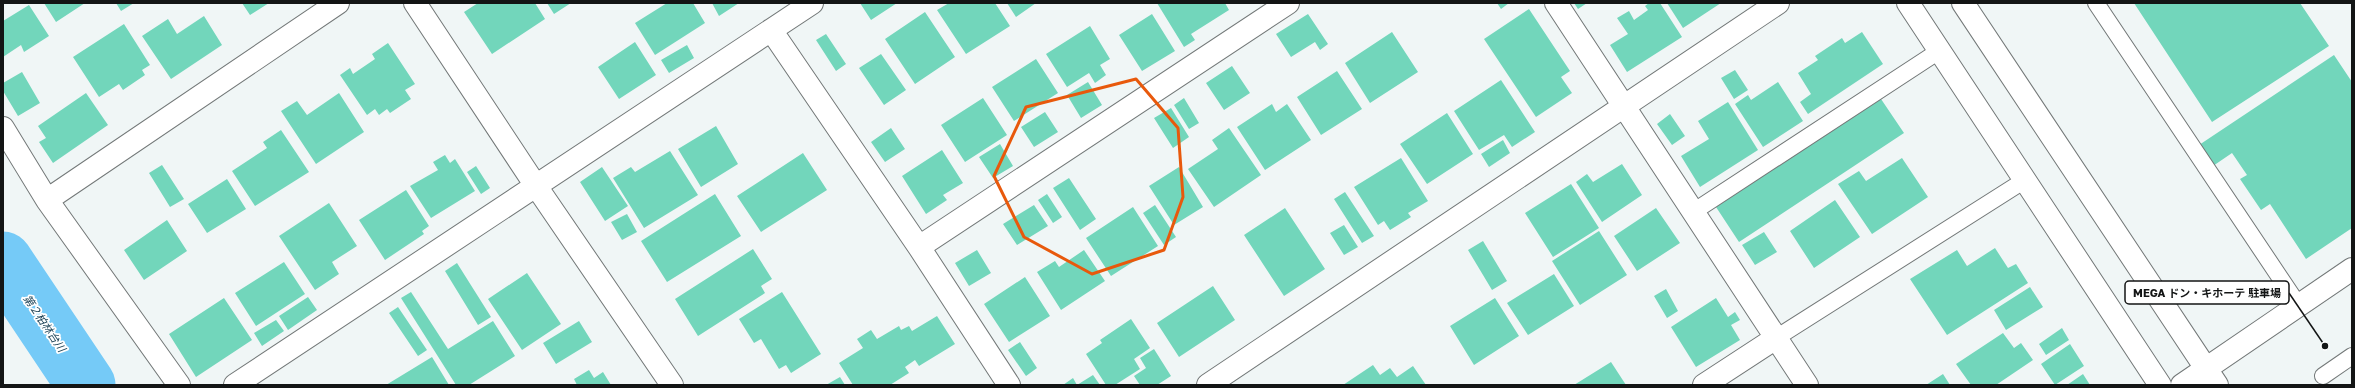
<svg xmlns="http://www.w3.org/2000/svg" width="2355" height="388" font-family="'Golos Text','Noto Sans JP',sans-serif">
  <rect width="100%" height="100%" fill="#f0f6f6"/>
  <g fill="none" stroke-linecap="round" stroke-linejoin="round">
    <path stroke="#75caf7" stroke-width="59" d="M3,261L86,385"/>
  </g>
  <path fill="#72d6bb" d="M44,3H85L56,22Z
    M116,3H134L121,11Z
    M242,3H269L250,15Z
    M478,3H535L545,19L492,54L464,12Z
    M547,3H571L554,14Z
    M667,3H693L705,23L655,55L635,23Z
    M712,3H739L719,16Z
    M860,3H897L871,20Z
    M949,3H995L1010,26L966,54L937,10Z
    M1007,3H1036L1016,17Z
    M1157,3H1225L1229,10L1191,34L1195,40L1184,47Z
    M1497,3H1509L1501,9Z
    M1574,3H1587L1578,9Z
    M1649,3H1660L1682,37L1627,72L1610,45L1628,34L1617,18L1629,11L1634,20L1648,10L1645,6Z
    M1667,3H1721L1683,28Z
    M2134,3H2300L2329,46L2212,122Z
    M29,5L49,36L24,52L21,45L3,57V21Z
    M1529,9L1570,71L1561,77L1572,93L1536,117L1484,39Z
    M925,12L955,57L915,84L885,39Z
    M1152,14L1175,51L1142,71L1119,35Z
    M1308,14L1328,44L1320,50L1315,42L1291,57L1276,34Z
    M204,16L222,45L171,79L142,36L168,19L177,34Z
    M124,24L150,65L142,70L145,75L123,90L119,84L99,97L73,57Z
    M1090,26L1110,59L1100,65L1106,75L1095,83L1089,73L1067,87L1046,54Z
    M1392,32L1418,72L1370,103L1345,63Z
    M1862,32L1883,64L1808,114L1800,102L1811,94L1798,73L1818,60L1815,56L1842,38L1845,43Z
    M826,34L846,64L836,71L816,40Z
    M635,42L656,75L619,99L598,67Z
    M388,43L415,84L405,90L411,99L390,113L387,109L379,115L375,109L367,115L340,75L350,68L353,74L375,59L372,54Z
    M687,45L694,58L669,73L661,60Z
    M881,54L906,90L884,105L859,68Z
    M2334,55L2352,82V228L2306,259L2270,204L2261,210L2240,179L2247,175L2232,153L2213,166L2199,145Z
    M1036,59L1058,93L1014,121L992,87Z
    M1232,66L1250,93L1224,110L1206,83Z
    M1735,70L1748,90L1734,99L1721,78Z
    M1337,71L1362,109L1321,135L1297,97Z
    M22,72L40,103L18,116L3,91V83Z
    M1501,80L1535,132L1512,147L1504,135L1479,150L1454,111Z
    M1088,82L1102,105L1081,118L1067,95Z
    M1778,82L1803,121L1763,147L1735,104L1748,95L1751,100Z
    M86,93L108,125L53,163L39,142L46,138L38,126Z
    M339,93L364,132L316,164L281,111L297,101L307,115Z
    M983,98L1007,135L965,162L941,125Z
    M1184,98L1199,123L1189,129L1174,105Z
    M1881,99L1904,133L1739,242L1716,207Z
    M1728,102L1758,150L1700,187L1681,156L1709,139L1698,121Z
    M1272,104L1276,112L1287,104L1311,140L1265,170L1237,127Z
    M1171,108L1189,137L1173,148L1154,118Z
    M1045,112L1058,132L1034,147L1021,127Z
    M1447,113L1473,154L1427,184L1400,144Z
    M1670,114L1685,136L1672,145L1657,124Z
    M716,126L738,164L701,187L678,149Z
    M891,128L905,149L885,162L871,142Z
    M1229,128L1261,175L1214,207L1188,169L1218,149L1212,140Z
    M281,130L309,172L255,206L232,171L267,148L263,142Z
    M1503,140L1510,153L1489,167L1481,154Z
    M1000,144L1013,166L993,178L979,157Z
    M942,150L963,183L943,195L947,200L926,214L902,176Z
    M670,151L698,195L644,228L613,178L631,167L635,172Z
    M803,153L827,190L761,232L737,196Z
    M445,155L450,163L455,159L475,191L431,218L410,186L438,170L433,162Z
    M1401,158L1428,201L1408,213L1411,217L1390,230L1384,221L1378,225L1354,187Z
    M1902,158L1928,197L1872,234L1838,184L1859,171L1866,181Z
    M1622,164L1642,195L1602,222L1576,182L1587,174L1593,182Z
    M162,165L184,199L170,207L149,173Z
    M476,166L490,188L481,194L467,172Z
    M602,167L628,206L605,221L580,182Z
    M1179,167L1203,207L1174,225L1149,186Z
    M1069,178L1096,219L1080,230L1053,188Z
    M227,179L246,209L207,233L188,204Z
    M1571,184L1599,228L1553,257L1525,213Z
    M406,190L429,226L422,231L424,234L385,260L359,220Z
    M1345,192L1374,236L1362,243L1334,199Z
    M715,194L741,236L667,282L641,241Z
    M1047,194L1062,217L1053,223L1038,200Z
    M1835,200L1860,237L1814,268L1790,231Z
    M329,203L357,246L332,262L339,274L315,290L279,236Z
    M1034,205L1048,226L1017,245L1003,224Z
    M1155,205L1176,237L1164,245L1143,213Z
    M1133,207L1158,246L1111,276L1086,238Z
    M1285,208L1325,269L1284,296L1244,235Z
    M1656,208L1680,243L1637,271L1614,236Z
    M627,214L637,232L622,240L611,222Z
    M167,220L187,251L144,280L124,250Z
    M1344,225L1358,247L1344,255L1330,233Z
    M1599,231L1627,275L1580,305L1552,261Z
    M1764,232L1777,252L1755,265L1742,245Z
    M1483,241L1507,281L1492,290L1468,250Z
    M1995,248L2008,268L2016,264L2028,283L1947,335L1910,279L1957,250L1967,266Z
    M753,249L772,279L761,286L765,293L698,336L675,299Z
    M977,250L991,273L969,286L955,263Z
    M1084,250L1105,281L1061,310L1037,272L1055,261L1059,267Z
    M284,262L305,294L256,326L235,293Z
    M457,263L491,317L478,325L445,271Z
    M527,273L561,324L522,350L488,299Z
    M1554,274L1574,306L1528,335L1507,303Z
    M1025,277L1050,316L1009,342L984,304Z
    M1213,286L1235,320L1179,357L1157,323Z
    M2030,287L2043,307L2006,330L1994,310Z
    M1666,289L1678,311L1667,318L1654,296Z
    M411,292L448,349L493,321L515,356L469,385H456L401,298Z
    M782,292L821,354L791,373L786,365L779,369L761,339L754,343L739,319Z
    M308,297L317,310L288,330L279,316Z
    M224,298L252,340L196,377L169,334Z
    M1495,298L1519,336L1474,365L1450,326Z
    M1716,298L1728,317L1735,312L1740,320L1731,325L1740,340L1696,367L1671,327Z
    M398,307L427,350L418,356L389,313Z
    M937,316L955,344L919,366L915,360L905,367L909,373L890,385H853L839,363L863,348L857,339L871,330L877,339L899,326L901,330L909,326L912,331Z
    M1131,319L1150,348L1134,359L1140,369L1115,385H1106L1086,354L1102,343L1100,340Z
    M276,320L284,331L262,346L254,333Z
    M579,321L592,342L556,364L543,343Z
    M2062,328L2069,340L2046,355L2039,344Z
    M2003,333L2014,348L2021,343L2033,360L1996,385H1971L1956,364Z
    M1020,342L1037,368L1026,376L1008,350Z
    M2070,344L2084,366L2055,385L2041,364Z
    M1154,349L1171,376L1157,385H1140L1134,376L1146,368L1140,358Z
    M432,357L449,385H386Z
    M1611,362L1626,385H1574Z
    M1373,365L1380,375L1390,368L1397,377L1413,366L1426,385H1343Z
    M589,370L594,378L603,372L611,385H577L574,379Z
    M1943,374L1950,385H1926Z
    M2083,374L2090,385H2067Z
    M1093,375L1100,385H1077Z
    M840,377L845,385H826Z
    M1073,378L1077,385H1063Z"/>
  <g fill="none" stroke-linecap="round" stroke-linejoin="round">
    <g stroke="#737878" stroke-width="18">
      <path id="service" d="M2096,3L2299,306
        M1693,212L1939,51
        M1776,338L2025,180
        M2323,376L2352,356"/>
    </g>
    <g stroke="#737878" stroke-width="24">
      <path id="minor" d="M415,3L536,186L672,385
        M1556,3L1807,385
        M771,30L919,247L1009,385
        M3,128L47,200L179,385
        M47,200L338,3
        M919,247L1288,3
        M235,385L812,3
        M1208,385L1778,3
        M1704,385L1776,338
        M2182,385L2352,269"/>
    </g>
    <g stroke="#737878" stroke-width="24">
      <path id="tertiary" d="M1908,3L2160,385
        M1963,3L2217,385"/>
    </g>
    <use href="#service" stroke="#fff" stroke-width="16"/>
    <use href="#minor" stroke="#fff" stroke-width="22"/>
    <use href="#tertiary" stroke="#fff" stroke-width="22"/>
  </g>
  <path fill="none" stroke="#e8590c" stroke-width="3" stroke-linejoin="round" d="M1136,79L1178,128L1183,197L1164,250L1092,274L1024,237L994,176L1026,107Z"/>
  <g text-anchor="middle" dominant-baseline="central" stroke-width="3.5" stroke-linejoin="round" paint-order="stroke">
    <g font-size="11" font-style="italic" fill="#214659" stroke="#fff">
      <text transform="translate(45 323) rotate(56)">第２柏林台川</text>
    </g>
  </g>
  <path fill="none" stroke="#131515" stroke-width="1.5" d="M2325 346L2289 293"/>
  <circle fill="#131515" stroke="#fff" stroke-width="1.5" cx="2325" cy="346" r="4"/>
  <rect fill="#fff" stroke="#131515" stroke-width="1.5" x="2125" y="281" width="164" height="23" rx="4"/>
  <g font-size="11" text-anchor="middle" font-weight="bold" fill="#131515">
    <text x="2207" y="297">MEGA ドン・キホーテ 駐車場</text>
  </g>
  <rect width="2355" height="388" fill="none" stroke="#131515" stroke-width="8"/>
</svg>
